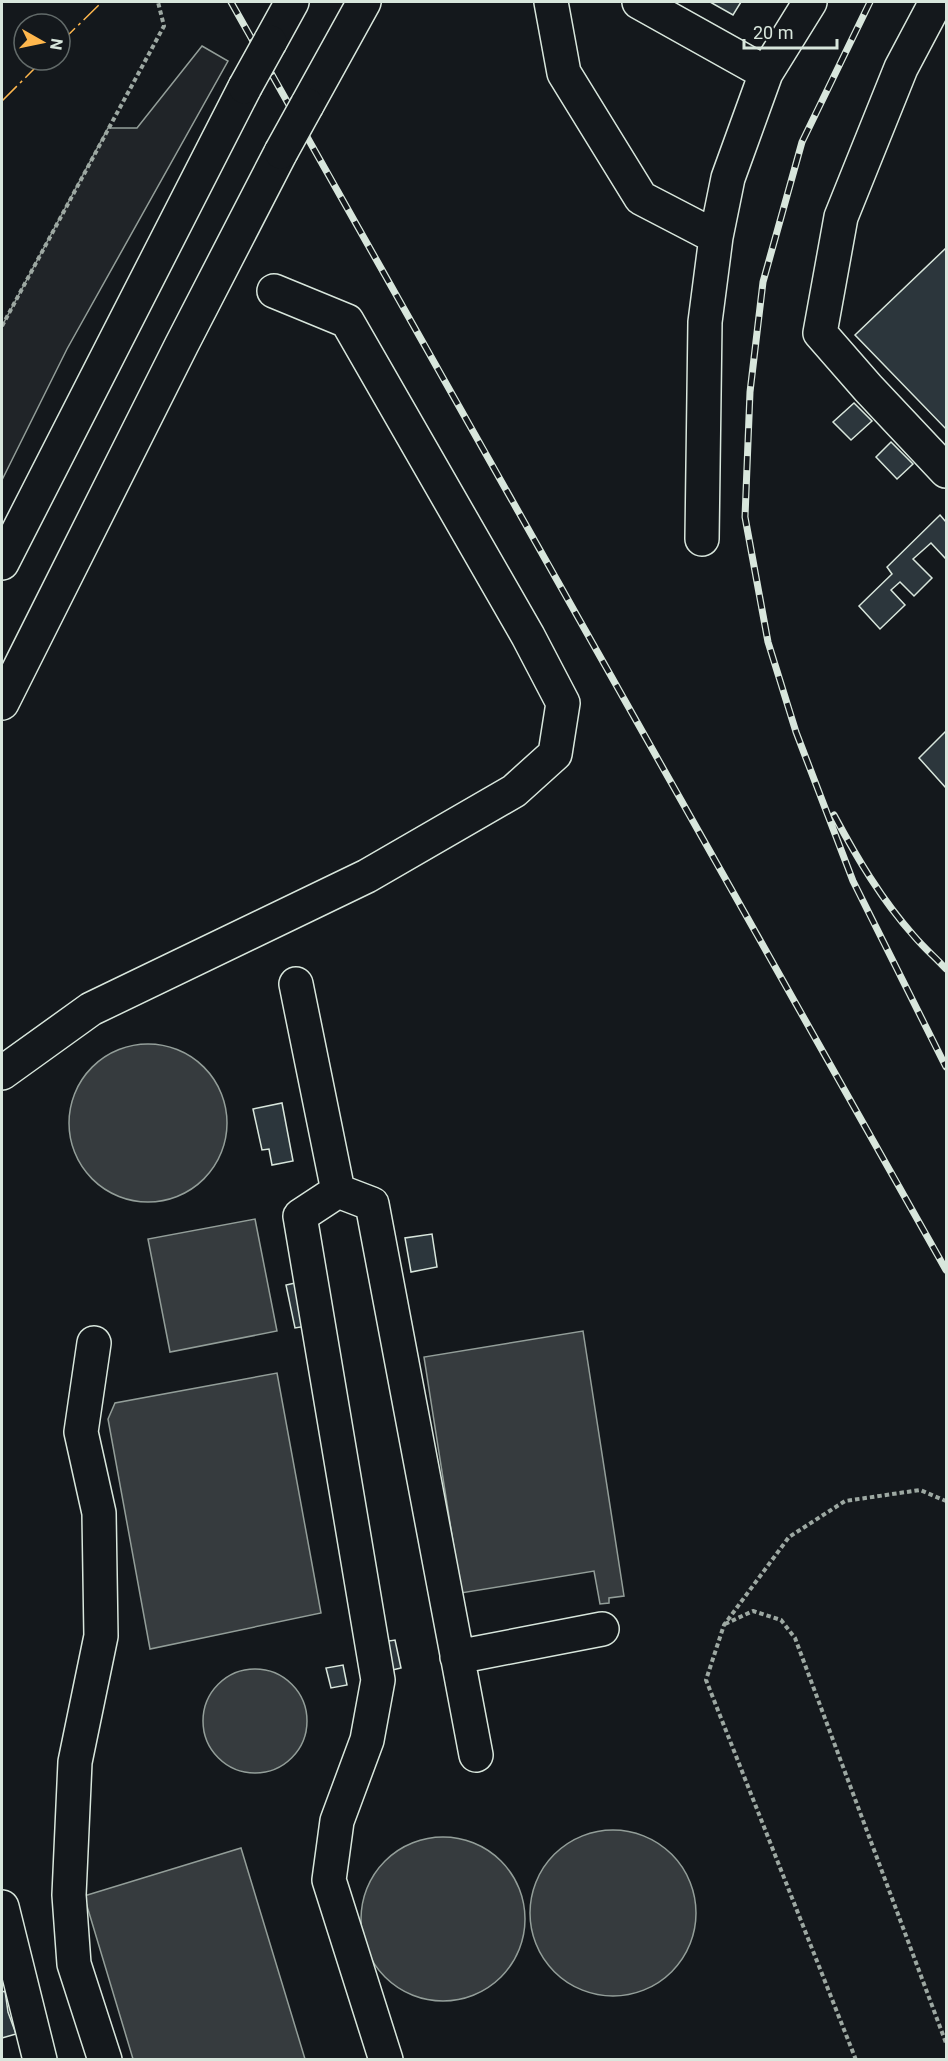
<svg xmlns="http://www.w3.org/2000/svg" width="948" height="2061" font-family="Roboto,sans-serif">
  <rect width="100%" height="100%" fill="#14181c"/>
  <path fill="#202428" stroke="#939e99" stroke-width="1.5" d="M202,46L228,61L67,349L2,480V326L108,128H137Z"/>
  <path fill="#363b3e" stroke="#939e99" stroke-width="1.5" d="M69 1123a79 79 0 1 1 158 0a79 79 0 1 1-158 0Z
    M255,1219L277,1331L170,1352L148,1239Z
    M583,1331L624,1596L609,1598V1603L600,1604L594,1571L461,1593L424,1357Z
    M277,1373L321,1613L150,1649L108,1419L115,1403Z
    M203 1721a52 52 0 1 1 104 0a52 52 0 1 1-104 0Z
    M530 1913a83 83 0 1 1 166 0a83 83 0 1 1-166 0Z
    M361 1919a82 82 0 1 1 164 0a82 82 0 1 1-164 0Z
    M241,1848L305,2059H133L84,1896Z"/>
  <path fill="#2c363c" stroke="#d8e6dc" stroke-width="1.5" d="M710,2H741L733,15Z
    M946,248V429L855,335Z
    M854,403L872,421L851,440L833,422Z
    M891,442L913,464L897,479L876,457Z
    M940,515L946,522V559L931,543L913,559L932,578L914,596L900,582L891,590L905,605L880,629L859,606L892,574L887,567Z
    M946,731V788L919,758Z
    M282,1103L293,1161L272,1165L269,1149L262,1150L253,1109Z
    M432,1234L437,1267L411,1272L405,1238Z
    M304,1281L313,1325L295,1328L286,1285Z
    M395,1640L401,1668L388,1671L382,1642Z
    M343,1665L347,1685L331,1688L326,1668Z
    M5,1991L8,2012L16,2034L2,2038V1992Z"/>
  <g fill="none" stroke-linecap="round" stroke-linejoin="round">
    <g stroke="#d8e6dc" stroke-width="36">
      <path id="minor" d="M551,2L564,73L641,198L716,237L728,178L766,73L810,2
        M639,2L766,73
        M936,2L901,68L841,217L820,333L868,388L946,471
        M702,539L705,322L716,237
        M296,984L338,1191
        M2,1073L91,1009L367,876L514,791L555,754L563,703L528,636L347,321L274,291
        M94,1343L81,1432L99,1513L101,1636L75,1762L69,1895L74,1964L105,2060
        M457,1657L602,1629
        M2,1907L40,2060
        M386,2060L329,1880L337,1821L367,1740L378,1680L300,1216L338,1191L372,1204L476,1755"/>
    </g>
    <g stroke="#d8e6dc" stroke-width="36">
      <path id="highway" d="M270,42L292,2
        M307,105L364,2
        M2,563L245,87
        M2,703L182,344L281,152"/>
    </g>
    <path stroke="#9da8a2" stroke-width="4" stroke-dasharray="4.5 3" stroke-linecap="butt" d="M2,326L164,26L158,2
      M725,1624L753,1611L781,1620L795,1638L946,2043
      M856,2060L706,1680L724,1625L789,1537L845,1501L920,1490L946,1501"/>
    <use href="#minor" stroke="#14181c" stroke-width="33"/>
    <use href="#highway" stroke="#14181c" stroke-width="33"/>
    <g stroke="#d8e6dc" stroke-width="7">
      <path id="rail" d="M231,2L946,1270
        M870,2L802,142L763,282L750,392L745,517L768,642L796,732L853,881L946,1067
        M834,815C857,858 881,899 914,936C924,948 936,958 946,969"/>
    </g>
    <use href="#rail" stroke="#14181c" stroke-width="4.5" stroke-dasharray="14" stroke-linecap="butt"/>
    <g stroke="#d8e6dc" stroke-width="36" stroke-linecap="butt">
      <path id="highway-bridge" d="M245,87L270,42
        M281,152L307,105"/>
    </g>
    <use href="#highway-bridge" stroke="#14181c" stroke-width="33"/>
    <path stroke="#ffb74d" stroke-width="1.5" stroke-dasharray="21 4.5 3 4.5" stroke-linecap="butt" d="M60,43L102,2
      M2,101L43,60"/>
  </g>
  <rect width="948" height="2061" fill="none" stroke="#d8e6dc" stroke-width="6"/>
  <g transform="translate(42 42) rotate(99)"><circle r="28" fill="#14181c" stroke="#626a69" stroke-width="1.5"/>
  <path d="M0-4.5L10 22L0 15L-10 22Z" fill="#ffb74d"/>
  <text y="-9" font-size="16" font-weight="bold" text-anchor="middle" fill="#d8e6dc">N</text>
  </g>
  <path d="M744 39v9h93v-9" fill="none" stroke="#d8e6dc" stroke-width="3"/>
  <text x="753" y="39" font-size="18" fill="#d8e6dc" stroke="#14181c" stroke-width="4.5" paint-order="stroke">20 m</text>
</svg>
